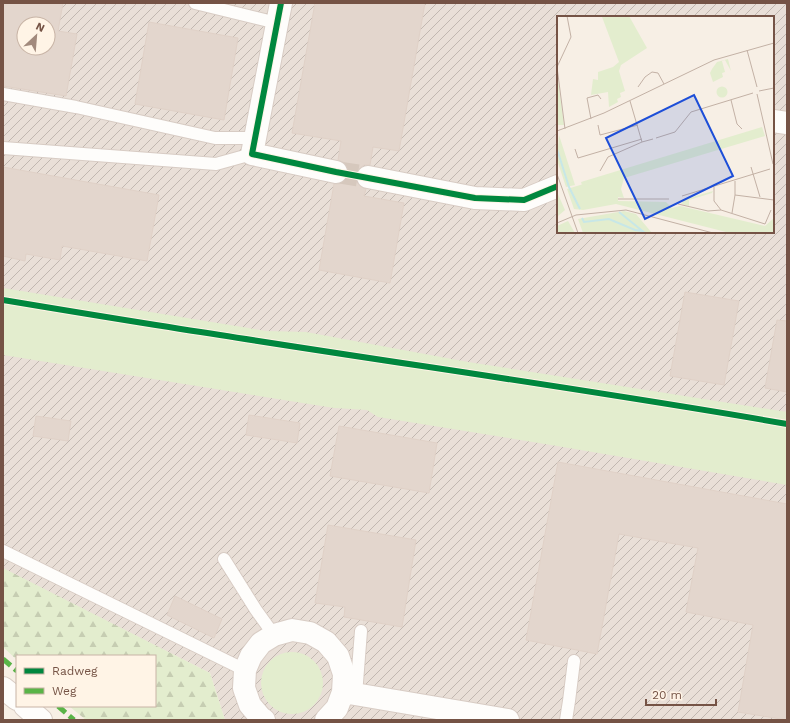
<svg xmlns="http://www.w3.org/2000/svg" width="790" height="723" font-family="'Work Sans',sans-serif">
  <defs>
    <pattern id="industrial-furrows" width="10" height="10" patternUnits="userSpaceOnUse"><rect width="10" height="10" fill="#e9dfd7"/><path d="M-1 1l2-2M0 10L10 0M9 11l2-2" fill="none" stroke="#c1b7b0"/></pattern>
    <pattern id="forest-firs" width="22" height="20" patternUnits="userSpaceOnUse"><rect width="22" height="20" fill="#e3edce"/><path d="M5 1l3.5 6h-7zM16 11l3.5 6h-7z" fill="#c6cdb2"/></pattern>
  </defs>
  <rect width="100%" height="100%" fill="#f7efe5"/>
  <path fill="url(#industrial-furrows)" fill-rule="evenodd" d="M3,3H787V720H225L210,673L3,569ZM558,17H773V232H558ZM24,24H48V48H24Z"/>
  <path fill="#e3edce" d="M3,288L266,331L306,332L468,362L787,412V485L551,445L378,417L367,410L334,408L3,355Z
    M261 683a31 31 0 1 1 62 0a31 31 0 1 1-62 0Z"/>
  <path fill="url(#forest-firs)" d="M3,568L210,673L225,720H86L69,706H155V656H17V660L3,647Z"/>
  <path fill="#e3d6cd" stroke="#e0d1c7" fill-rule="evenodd" d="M3,3H63L58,31L77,34L66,96L3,86ZM24,24H48V48H24Z
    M315,3H425L399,151L373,147L370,165H364L359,169L356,175V181L360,186L366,189L364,196L404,203L390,283L319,270L334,184H339L345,181L348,174V169L345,163L338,160L341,141L292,133Z
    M149,22L238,38L224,120L135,104Z
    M3,167L159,195L147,261L62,246L60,260L26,254L25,261L3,256Z
    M685,292L739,301L724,385L670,376Z
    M777,320L787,321V392L765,388Z
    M249,415L300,423L297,443L246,435Z
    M36,416L71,421L68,441L33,436Z
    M339,426L437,443L429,493L330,476Z
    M558,462L787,504V720L738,712L753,625L686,612L698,548L619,534L597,654L526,640Z
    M328,525L416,540L402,627L344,617L345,607L315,603Z
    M175,596L222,619L214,638L167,615Z"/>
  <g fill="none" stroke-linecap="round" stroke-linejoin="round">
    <path stroke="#d6c8bd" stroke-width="22" stroke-dasharray="22 11" stroke-linecap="butt" d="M336,172L368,177"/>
    <g stroke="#d8ccc4" stroke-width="14">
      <path id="lane" d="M195,3L277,23
        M3,94L76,107L215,138H255
        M3,148L216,164L252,154
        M3,551L245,670
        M224,559L256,610L274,635
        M356,695L361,631
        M566,720L569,701L574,661"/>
    </g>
    <g stroke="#d8ccc4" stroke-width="24">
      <path id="street" d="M281,3L252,154L336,172
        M773,121L787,123
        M368,177L475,198L524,200L558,186
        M3,688L17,699
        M343,692L508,720
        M25,706L41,720
        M264,720L261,718L250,705L244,688L245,670L251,656L261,643L274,635L292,630L310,633L326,642L338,656L344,674L343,692L337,708L326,720"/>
    </g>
    <use href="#lane" stroke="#fefdfb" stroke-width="12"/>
    <use href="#street" stroke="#fefdfb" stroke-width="22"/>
    <path stroke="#59b447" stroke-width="5" stroke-dasharray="10 5" stroke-linecap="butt" d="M3,659L17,671
      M58,706L74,720"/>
    <g stroke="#fff4e6" stroke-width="8">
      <path id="cycleway" d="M281,3L252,154L336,172L475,198L524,200L558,186
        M3,300C75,312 147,324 220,335C409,365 599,391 787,424"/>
    </g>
    <use href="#cycleway" stroke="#00873e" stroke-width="6"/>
  </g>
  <g transform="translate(557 16)">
    <rect width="217" height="217" fill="#f7efe5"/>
    <path d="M49,0H72L90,32L64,49L62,55L68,75L63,77L64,81L60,83L61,86L52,91L51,76L34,79L36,63L41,64V56L56,51L62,46L45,1ZM171,43L174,55L168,44L165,45L168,56L165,57L166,61L156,66L153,57L155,53L160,46ZM0,56L7,109H0ZM159.5 76a5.5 5.5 0 1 1 11 0a5.5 5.5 0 1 1-11 0ZM205,111L208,120L67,162L66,157L25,169L24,166ZM156,175L155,177L132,184V190L124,188L128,183ZM0,176L8,194L1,200L0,198ZM67,195L79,198L95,217H26L21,203Z" fill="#e3edce"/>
    <path d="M2,119L18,169L9,171L0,144ZM66,156L67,162L64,173L67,182L61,181V185L109,186L115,192L123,190L208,210L217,202L216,217H173L59,188L26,194L17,193L10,173ZM11,205L18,217H0V210Z" fill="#e3edce"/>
    <path fill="none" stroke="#c7e7e7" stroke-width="2" d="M0,133L12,171L23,193M62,196L88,217M25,202L27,206L52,203L78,214L86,215"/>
    <path fill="none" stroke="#c3b1a5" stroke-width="1" d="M190,34L200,71M81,71L88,61L95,56L101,57L107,68M202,75L217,72M200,78L216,148M174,84L180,108L185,113M73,85L85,126L96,123M34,103L30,82L41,79L44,83M41,109L43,119L81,109M8,113L0,51L14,21L10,0M0,115L47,97L157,44L217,27M99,122L118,116L134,96L196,77M18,133L21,142L85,123M194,151L203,181M43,155L51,141L85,126M0,158L21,217M178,165V179M157,171V185L164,194M125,180L213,153M61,183H112M121,188L151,195L164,194L208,208L214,194M175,197L178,179L217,184M0,207L19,199L69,194L156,217"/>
    <path fill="#1d4ed8" fill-opacity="0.15" stroke="#1d4ed8" stroke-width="2" d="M137,79L176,160L88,203L49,122Z"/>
    <rect width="217" height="217" fill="none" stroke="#755345" stroke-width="2"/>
  </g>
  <rect width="790" height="723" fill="none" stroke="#755345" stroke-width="8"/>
  <rect x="16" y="655" width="140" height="52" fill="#fff4e6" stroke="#c8b4a6"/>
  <rect x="24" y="668" width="20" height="6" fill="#00873e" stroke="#c8b4a6"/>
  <text x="52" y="675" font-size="12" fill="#755345">Radweg</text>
  <rect x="24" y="688" width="20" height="6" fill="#59b447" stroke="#c8b4a6"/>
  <text x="52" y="695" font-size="12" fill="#755345">Weg</text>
  <g transform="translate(36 36) rotate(26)"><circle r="19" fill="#fff4e6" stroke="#c8b4a6"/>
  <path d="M0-3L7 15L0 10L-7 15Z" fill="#a28a7d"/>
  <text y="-6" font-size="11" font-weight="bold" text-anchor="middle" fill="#755345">N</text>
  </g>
  <path d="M646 699v6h70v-6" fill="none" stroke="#755345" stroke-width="2"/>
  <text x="652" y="699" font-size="12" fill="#755345" stroke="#fff4e6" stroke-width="3" paint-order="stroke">20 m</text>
</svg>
